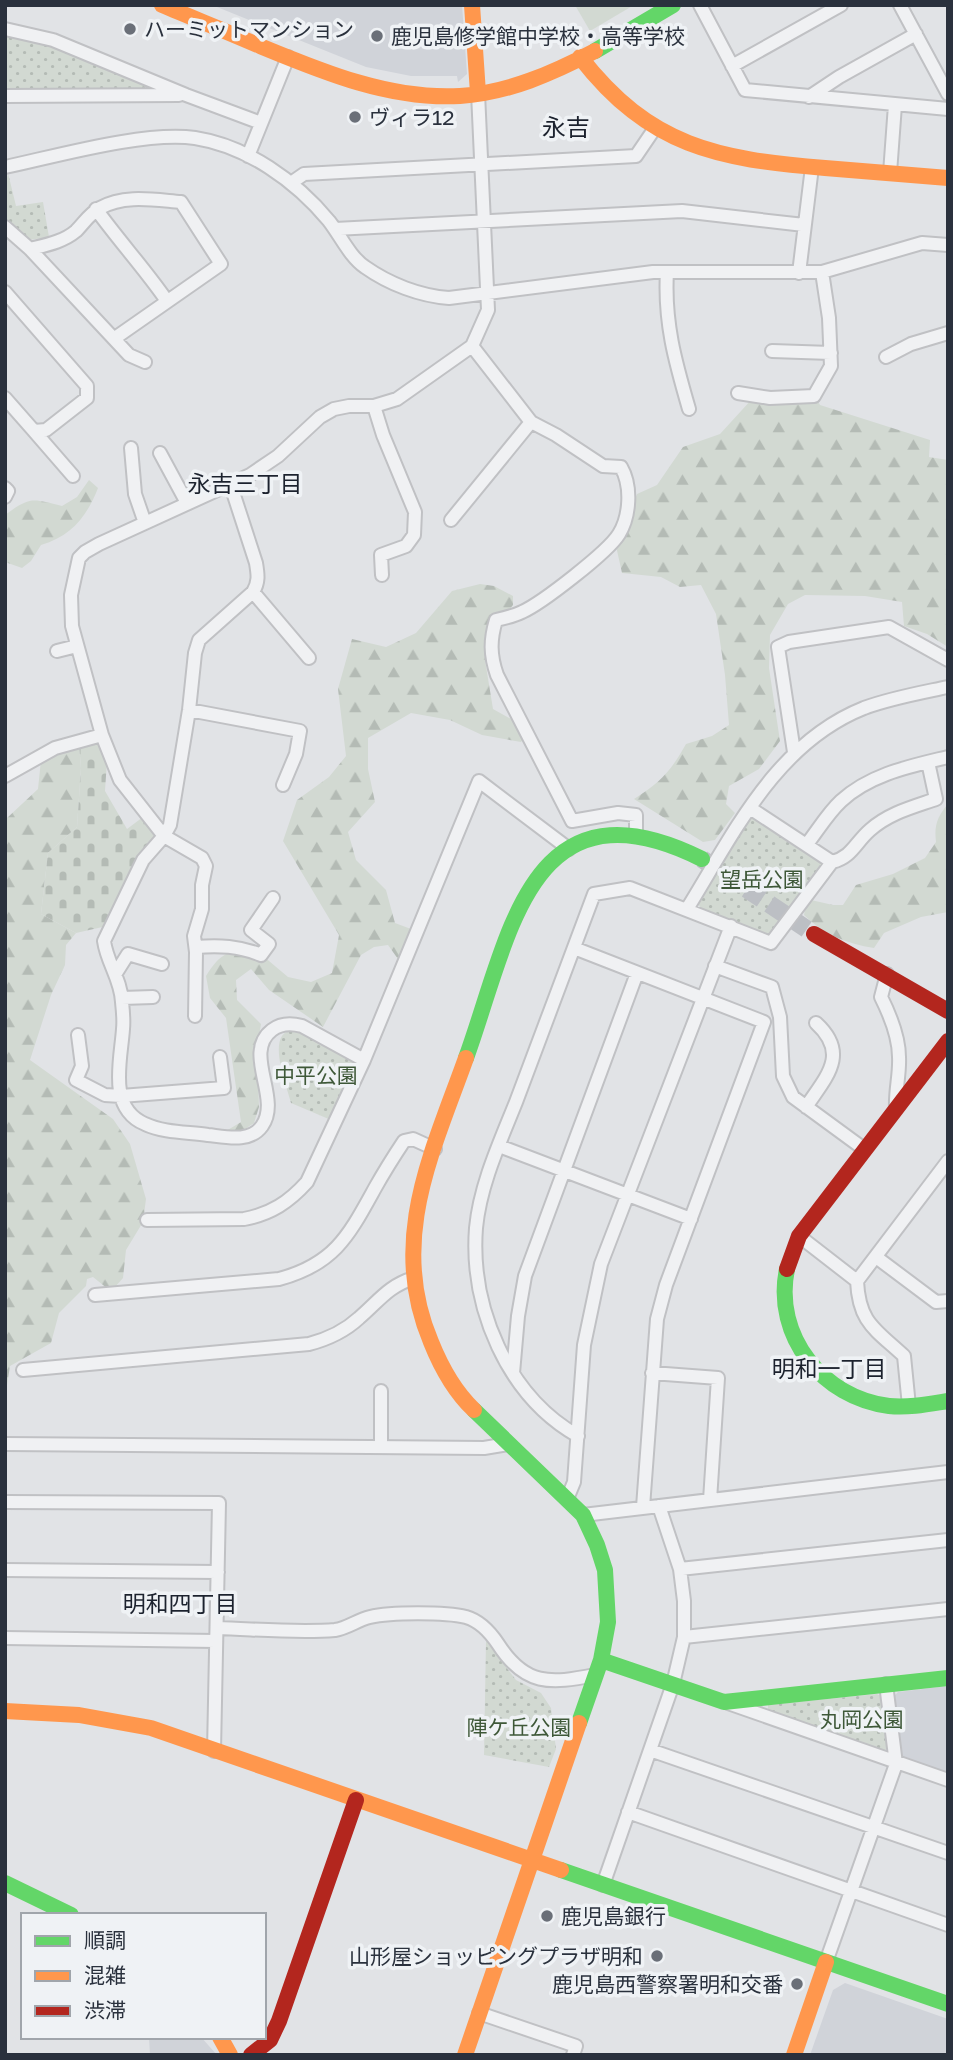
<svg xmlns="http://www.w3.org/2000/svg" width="953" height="2060" font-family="'Golos Text','Noto Sans JP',sans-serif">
  <defs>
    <pattern id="forest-firs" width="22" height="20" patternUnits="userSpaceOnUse" patternTransform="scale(1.75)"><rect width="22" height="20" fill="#d2d9d2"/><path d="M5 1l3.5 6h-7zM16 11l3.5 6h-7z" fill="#b4bbb5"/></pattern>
    <pattern id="cemetery-stones" width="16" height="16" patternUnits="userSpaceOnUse" patternTransform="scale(1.75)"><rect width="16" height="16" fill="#d2d9d2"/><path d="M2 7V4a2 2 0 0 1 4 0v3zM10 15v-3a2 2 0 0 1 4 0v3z" fill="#b4bbb5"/></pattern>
    <pattern id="park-dots" width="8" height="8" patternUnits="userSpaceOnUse" patternTransform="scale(1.75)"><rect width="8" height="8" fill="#d2d9d2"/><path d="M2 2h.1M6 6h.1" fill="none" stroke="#b4bbb5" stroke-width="1.8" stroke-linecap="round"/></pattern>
  </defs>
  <rect width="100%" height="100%" fill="#e1e3e6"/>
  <path fill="#d0d3d9" d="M212,5H462L467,74L458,82L457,76H411L366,67Z
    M948,1686V1775L906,1760L900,1754L895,1695L898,1692Z
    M845,1983L948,2019V2055H810L833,1990Z
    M149,2037H201L217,2055H150Z"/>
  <path fill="url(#forest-firs)" d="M752,399L817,400L820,405L930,440L929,457L948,460V647L927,634L904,626L902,602L865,596L805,595L788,604L770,635L769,668L780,741L759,769L729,786L726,804L735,813L715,840L703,842L634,799C660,783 671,771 686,744L712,736L729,725L725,675L716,614L701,585L680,587L661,577L622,573L616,546L637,494L657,485L683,447L720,434Z
    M89,480L98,488C87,516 72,536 41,545L31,561L22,568L5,562V515C31,496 32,499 62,506L77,497Z
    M480,584L494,586L513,596V605L487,636L485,660L493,709L531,730L521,742L482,735L450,720L411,713L368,738V769L375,802L348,832L356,860L386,890L395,923L411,929L398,959L388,945L374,947L361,955L323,1027L269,990L251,969L236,980L237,1000L261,1024L257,1049L259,1107L254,1123L239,1133L226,1131L241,1122L226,1018L210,998L206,976C221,952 229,950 256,950L288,977L311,982L332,973L339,935L283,841L297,800L329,777L346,756L338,689L352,639L386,647L416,633L452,591Z
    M79,744L81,768L77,827L48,853L41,914L76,933L66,945L65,965L51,995L30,1060L113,1119L130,1144L146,1199L143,1222L126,1250L123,1278L115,1287L108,1289L93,1277L87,1279L86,1286L59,1313L51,1343L10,1366L5,1398V824L7,818L38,789L41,760Z
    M948,804V912L921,917L884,933L874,948C847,944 823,934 804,915L806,904L811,900L833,905H843L856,885L893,874L925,858L936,842C934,826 937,817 948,804Z"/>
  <path fill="url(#cemetery-stones)" d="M99,742L107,761L105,791L127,829L143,817L157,834L140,857L107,926L76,933L41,914L48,853L77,827L81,768L79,744Z"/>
  <path fill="url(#park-dots)" d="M5,34L48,44L147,83L145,92H5Z
    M8,173L16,206L43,202L49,237L29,240L5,218V188Z
    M756,818L824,862V868L776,931L765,934L701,910L697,900L750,819Z
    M294,1030L353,1059L355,1066L331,1120L291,1103C287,1086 264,1031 294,1030Z
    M486,1641L516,1680L541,1693L551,1708L556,1749L549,1767L484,1755Z
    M877,1694L883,1697L889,1747L883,1752L768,1710V1705Z"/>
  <path fill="#d2d9d2" d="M575,5H634L590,31Z"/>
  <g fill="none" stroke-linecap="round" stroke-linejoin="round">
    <path stroke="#bcbfc4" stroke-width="18" stroke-dasharray="18 9" stroke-linecap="butt" d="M702,859L814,934"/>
    <g stroke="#c0c1c4" stroke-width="16">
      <path id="street" d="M700,5L745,90L948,109
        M900,5L948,94
        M5,29L53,40L186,95L261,123
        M732,66L841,5
        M5,96L179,95
        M809,97L839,77L916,34
        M248,156L288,57
        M5,167C57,156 144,131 195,138C247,146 296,181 329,221C340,235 350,257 365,267C389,284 420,296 449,298L653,272H822L922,243L948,245
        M890,173L895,105
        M291,183L304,174L636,156L655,128
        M96,209C119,241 145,269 167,301
        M5,227L30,249L129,355L145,362
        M335,229L682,211L804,225
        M30,249C46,245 63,242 76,231C84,223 90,213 100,208C124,194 155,200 181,202L221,264L115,338
        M667,272C664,322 675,361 689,409
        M799,273L812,167
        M5,292L87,386V398L46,430L34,431L5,398
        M472,346L531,422L556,435L603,466L621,467C632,486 630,516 619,534C608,552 542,603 522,612C514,616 505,618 496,620C490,640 490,655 497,675L572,821L618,813L636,815V834
        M772,351L831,353
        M886,357L911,344L948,333
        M738,393L770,398L814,396L831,366L829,318L822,272
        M374,406L383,435L415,512L414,535L406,546L381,555L382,575
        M34,431L73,476
        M131,448L135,494L145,523
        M160,453L187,503
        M231,486L256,563C258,575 259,582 253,592L199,640L195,653L189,710L170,825L164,836L143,860L104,941C107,963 121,979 122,1002C123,1011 124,1020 123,1029C121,1060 107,1108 145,1124C164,1133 188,1132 208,1135C226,1137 250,1143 262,1126C282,1098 242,1053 272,1030C281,1023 291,1023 302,1026L364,1060
        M5,488L8,491L5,497
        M451,520L531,422
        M253,592L309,658
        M57,651L77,646
        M189,710L300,731L296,754L283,785
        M794,752L778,647L789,642L889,627L948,660
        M5,776L55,748L102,735
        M750,808L832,862C852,857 855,843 870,830C889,813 913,807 936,799L928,762
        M807,844C818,830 828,813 841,801C870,774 911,766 948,757
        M687,909C734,833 776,743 864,708C891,698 920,693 948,687
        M196,947C219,945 239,946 261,955L269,944L251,930L273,898
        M574,948L764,1022L666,1285L657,1319L643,1507
        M715,966L772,987L780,1017L783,1076L793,1097L864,1149
        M116,973L128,954L162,964
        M887,974L881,997C890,1015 899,1037 899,1057C900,1074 895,1091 896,1108
        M122,998L153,997
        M195,1016L196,952L194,936L202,909V885L206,866L202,858L164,836L120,780L102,735L72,626L71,595L79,558L85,552L99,544L250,475L278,456L320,417L334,409L349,406H374L397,399L472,346L488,310L478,93
        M78,1035L82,1066L76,1080L105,1095L121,1096L224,1088L220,1057
        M806,1107C826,1077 850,1054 816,1023
        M499,1146L691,1219
        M147,1220L244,1219C271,1214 289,1202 307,1182L364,1060L479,781L569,849
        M799,1236L857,1281
        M876,1257L936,1302L948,1301
        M95,1295L279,1279C335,1264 349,1235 375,1188C384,1172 394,1156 404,1141L413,1139L435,1149
        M23,1370L309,1344C328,1339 345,1331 359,1318C379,1301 388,1286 414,1278
        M513,1373L518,1316L525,1276L637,973
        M652,1373L718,1378L710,1500
        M909,1406L904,1356C875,1329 859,1323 857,1281L948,1161
        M578,1436C507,1396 470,1307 476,1228C480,1185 500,1142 516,1102C542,1033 568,963 594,894L630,888L771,943L832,862
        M5,1444L484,1448L508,1444
        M381,1447V1391
        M567,1499L574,1482L584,1345L601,1264L731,926
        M5,1502L219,1503L214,1751
        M583,1515L948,1472
        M680,1569L948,1540
        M5,1570L218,1572
        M217,1628C255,1629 296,1633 335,1630C348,1628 357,1620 370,1617C390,1612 446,1612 466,1617C480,1621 490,1632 498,1644C525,1686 550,1684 595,1675
        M684,1637L948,1609
        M5,1638L216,1641
        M728,1703L948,1780
        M650,1750L948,1853
        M628,1812L948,1925
        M603,1885L673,1684L684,1637V1601L680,1569L659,1506
        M826,1962L896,1764L886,1684
        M479,2013L576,2046L573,2055"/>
    </g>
    <use href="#street" stroke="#f0f1f3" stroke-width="12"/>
    <path stroke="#63d668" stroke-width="16" d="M595,51L673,5
      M466,1058C510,937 529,773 702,859
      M787,1269C773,1336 823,1398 889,1406C909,1408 929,1404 948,1401
      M474,1410L583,1515L597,1545L605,1570L608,1622L601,1660L579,1723
      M601,1660L724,1702L948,1678
      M561,1870L948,2004
      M5,1883L71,1915"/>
    <path stroke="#ff974d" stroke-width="16" d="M162,5C195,19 228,32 260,46C323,72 390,100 460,96C508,93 553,73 595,51
      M472,5L478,93
      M580,57C650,147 717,159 825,168C866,171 907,175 948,178
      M466,1058C432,1153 388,1241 431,1342C441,1367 455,1392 474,1410
      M5,1711L79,1715L151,1728L561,1870
      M220,2037L230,2055
      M465,2055L579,1723
      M794,2055L826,1962"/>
    <path stroke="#b3261e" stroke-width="16" d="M814,934L948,1011
      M787,1269L799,1236L948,1041
      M251,2055L270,2040L279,2021L356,1800"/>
  </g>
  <g fill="#6a6f78" stroke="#eff2f5" stroke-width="2.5">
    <circle cx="130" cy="29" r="7"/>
    <circle cx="377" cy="36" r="7"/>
    <circle cx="355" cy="117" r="7"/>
    <circle cx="547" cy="1916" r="7"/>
    <circle cx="657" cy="1956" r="7"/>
    <circle cx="797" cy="1984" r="7"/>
  </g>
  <g text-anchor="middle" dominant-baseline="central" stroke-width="7" stroke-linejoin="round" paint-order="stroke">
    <g font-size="21" fill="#2a313d" stroke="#eff2f5" text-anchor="start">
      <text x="144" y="29">ハーミットマンション</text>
      <text x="391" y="36">鹿児島修学館中学校・高等学校</text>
      <text x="369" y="117">ヴィラ12</text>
      <text x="561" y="1916">鹿児島銀行</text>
      <text x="643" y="1956" text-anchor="end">山形屋ショッピングプラザ明和</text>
      <text x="783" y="1984" text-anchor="end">鹿児島西警察署明和交番</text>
    </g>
    <g font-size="21" fill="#3e5838" stroke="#eff2f5">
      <text x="762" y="879">望岳公園</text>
      <text x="316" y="1075">中平公園</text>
      <text x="862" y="1719">丸岡公園</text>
      <text x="519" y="1727">陣ケ丘公園</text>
    </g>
    <g font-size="23" fill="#1c222e" stroke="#eff2f5">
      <text x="245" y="483">永吉三丁目</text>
      <text x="829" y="1368">明和一丁目</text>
      <text x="180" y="1603">明和四丁目</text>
    </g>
    <g font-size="24" fill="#1c222e" stroke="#eff2f5">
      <text x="566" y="126">永吉</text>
    </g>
  </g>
  <rect width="953" height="2060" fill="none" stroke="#2a313d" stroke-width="14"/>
  <rect x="21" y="1913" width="245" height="126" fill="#eff2f5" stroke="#a0a5ab" stroke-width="2"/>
  <rect x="35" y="1936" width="35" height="10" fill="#63d668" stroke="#a0a5ab" stroke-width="2"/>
  <text x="84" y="1948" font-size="21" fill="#2a313d">順調</text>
  <rect x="35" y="1971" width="35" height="10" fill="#ff974d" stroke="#a0a5ab" stroke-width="2"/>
  <text x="84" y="1983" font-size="21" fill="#2a313d">混雑</text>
  <rect x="35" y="2006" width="35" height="10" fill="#b3261e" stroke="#a0a5ab" stroke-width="2"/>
  <text x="84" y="2018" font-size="21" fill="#2a313d">渋滞</text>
</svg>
